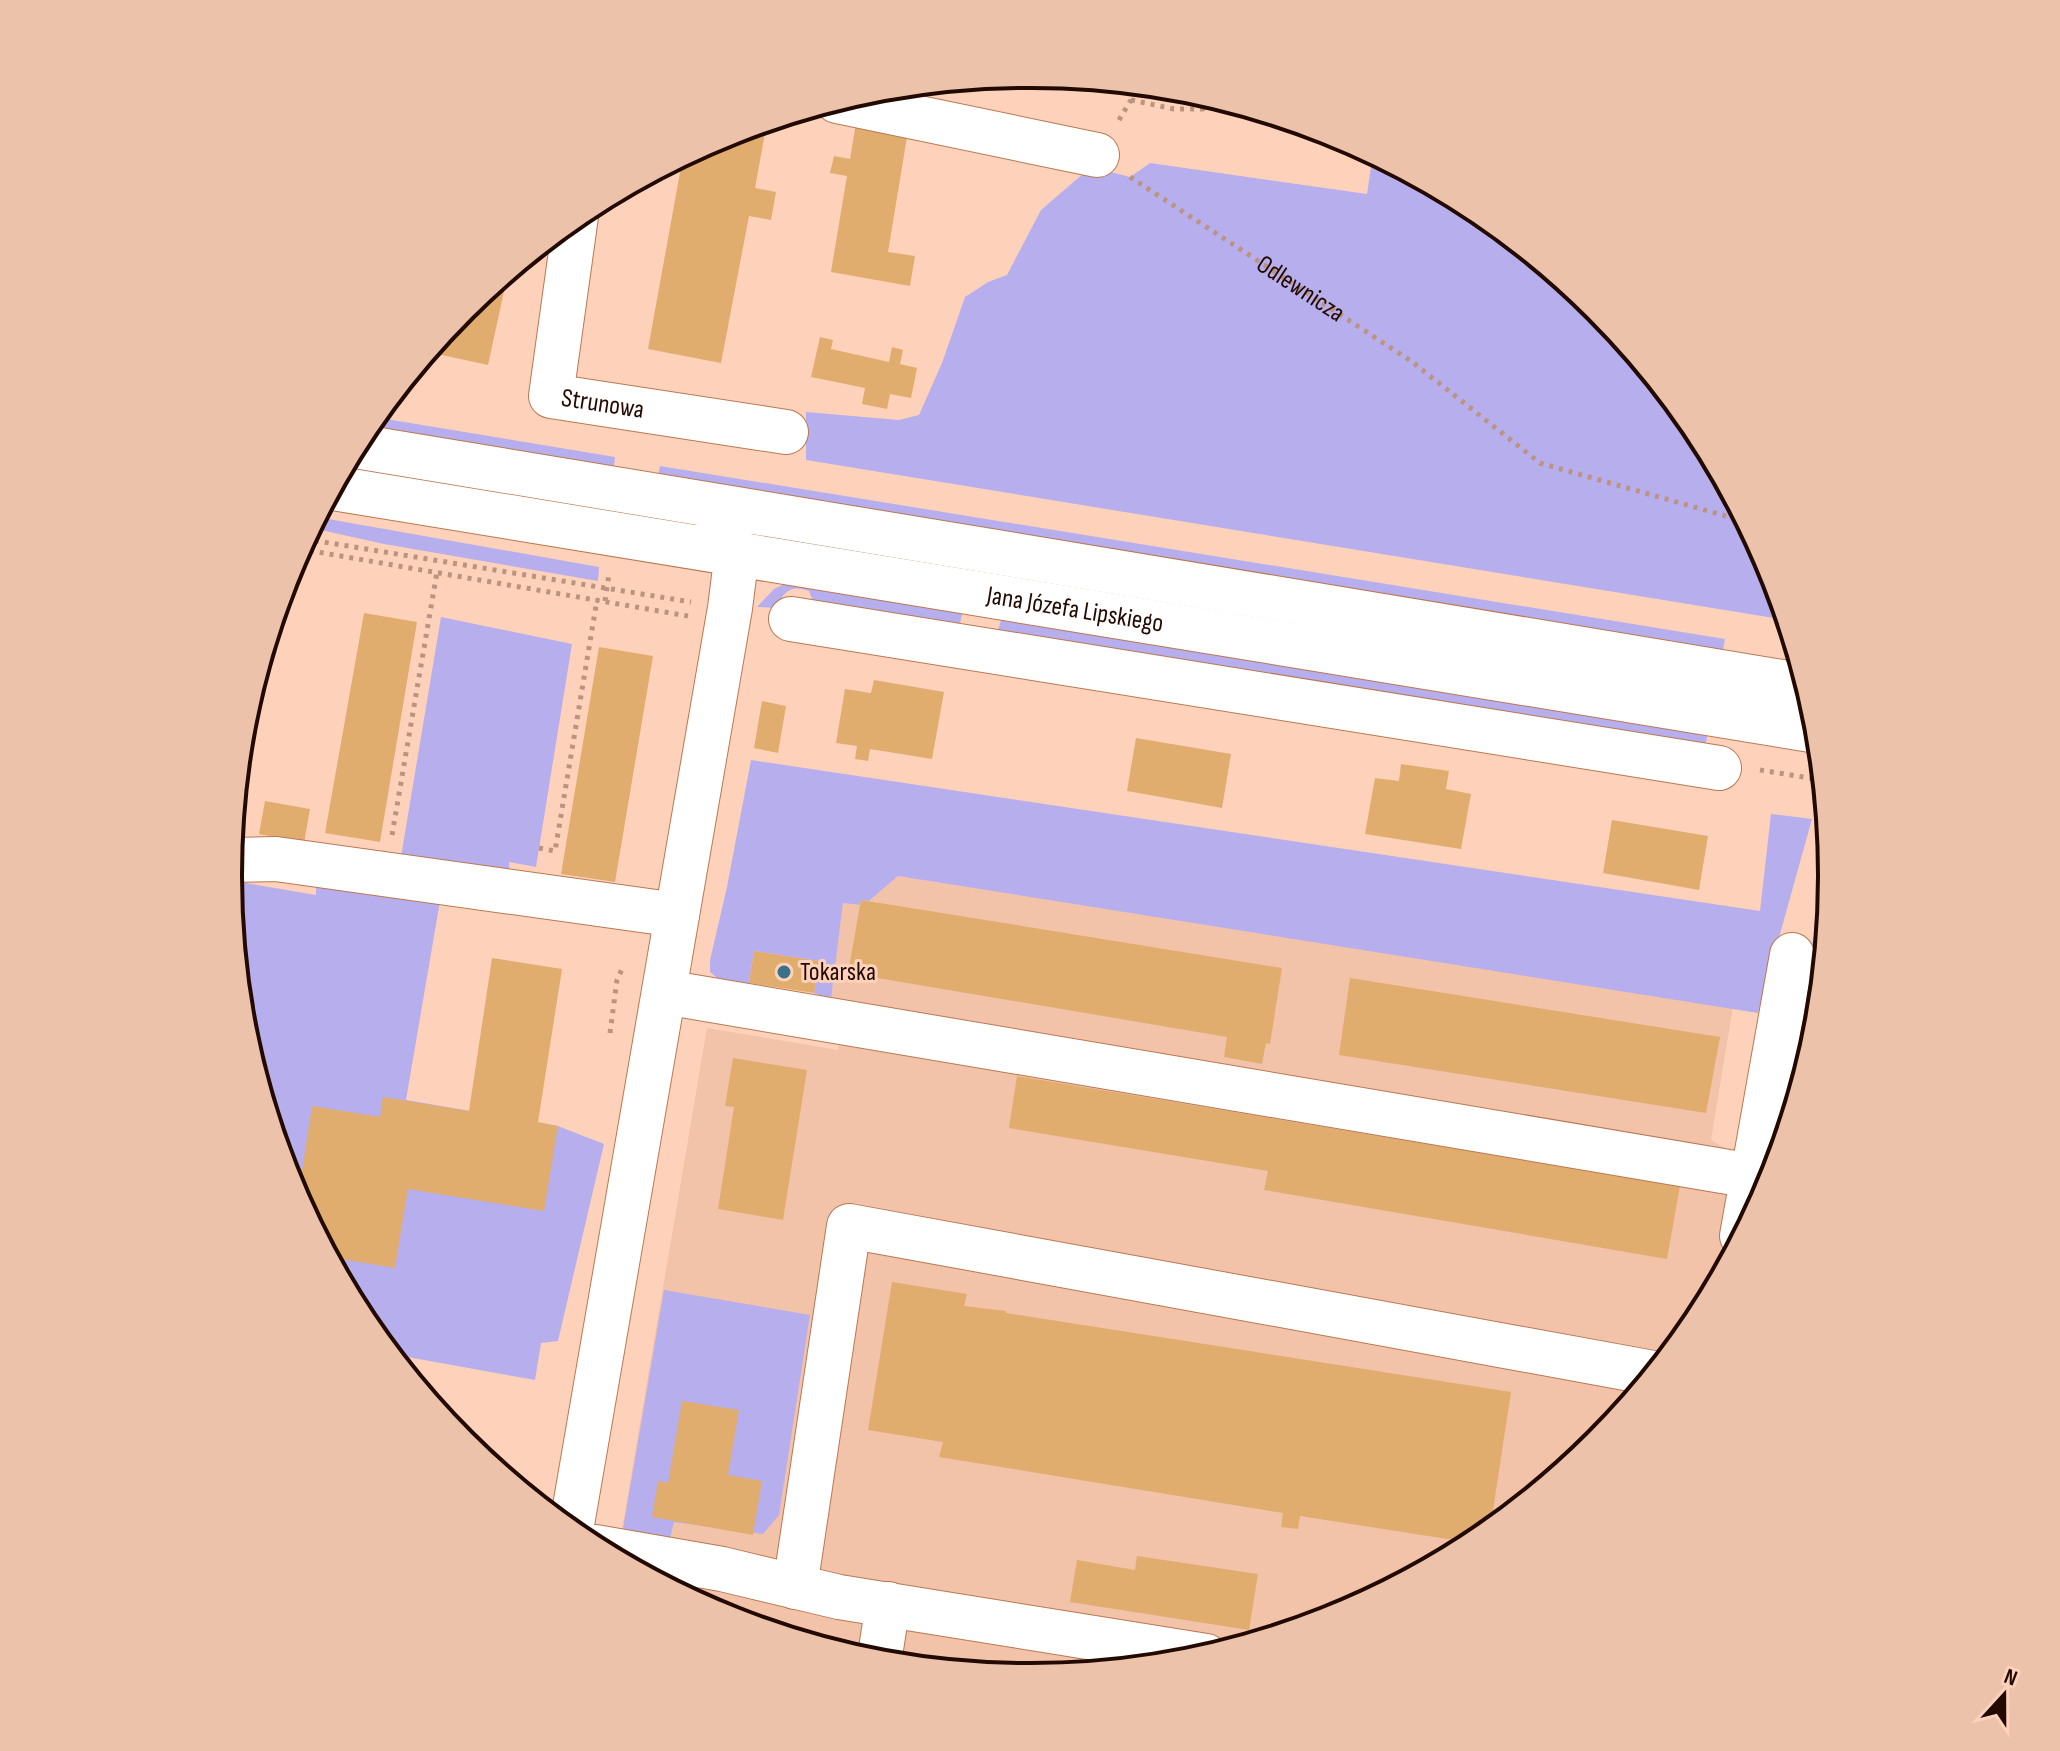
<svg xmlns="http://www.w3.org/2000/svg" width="2060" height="1751" font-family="'Sofia Sans Condensed',sans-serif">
  <rect width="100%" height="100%" fill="#fed2ba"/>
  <path fill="#f2c2a9" d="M1312,127L1348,141L1346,150L1308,140Z
    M898,876L1733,1007L1711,1140L1770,1176L1768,1187L1696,1321L1596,1443L1475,1542L1336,1616L1186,1662L1030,1677L873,1661L723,1616L617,1559L707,1028L838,1050L844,1003L831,1000L843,903L864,906Z"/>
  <path fill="#b7aeed" d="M1373,154L1476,209L1597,309L1697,431L1771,569L1786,620L806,460V412L899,420L919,415L942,363L965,297L988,282L1007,275L1041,210L1091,167L1130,177L1150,163L1367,194Z
    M374,417L615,457L613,476L364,430Z
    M660,466L1725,639L1722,656L657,483Z
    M317,517L599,567L598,581L384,544L312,528Z
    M786,583L963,611L959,627L814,604L809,591C791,584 783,592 776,608L757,607L774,589Z
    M1003,614L1709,728L1704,752L998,630Z
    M441,617L572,644L536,867L509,862L510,884L399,869Z
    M751,760L1760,911L1771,814L1812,819L1758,1013L898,876L869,901L861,900L860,905L843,903L831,1000L814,993L819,961L754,951L749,983H723L710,972V960L727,887Z
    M1831,877L1816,1032L1772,1176L1803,975Z
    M234,881L316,895V883L440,901L406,1100L558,1126L604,1144L558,1341L541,1343L535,1380L391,1354L363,1320L289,1182L244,1031L231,900Z
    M664,1290L810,1315L779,1515L763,1534L674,1522L669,1543L623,1529Z"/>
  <path fill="#e0ad6f" d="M767,122L755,188L776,192L771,220L749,216L721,363L648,349L683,156L724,135Z
    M856,123L908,131L888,252L915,256L910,286L831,272L847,176L830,173L834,156L850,159Z
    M498,280L506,282L488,365L428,352L464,308Z
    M820,337L833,340L831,349L889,362L892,347L903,350L900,364L917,368L911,398L890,394L887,409L862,404L865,388L811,377Z
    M364,613L417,622L380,842L325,833Z
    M599,647L653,656L615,882L561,874Z
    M874,680L944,692L932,759L870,749L868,761L855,759L857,746L836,743L845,689L871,693Z
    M762,701L786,706L778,753L754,748Z
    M1136,738L1231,754L1222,808L1127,791Z
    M1401,764L1449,771L1446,789L1471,794L1461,849L1365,834L1375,778L1399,781Z
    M265,801L310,809L304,843L259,834Z
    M1612,820L1708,836L1699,890L1603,873Z
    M861,900L1282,968L1270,1044L1266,1043L1262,1064L1224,1057L1227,1037L848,973Z
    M754,951L819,961L814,993L749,983Z
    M492,958L562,969L538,1122L558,1126L544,1211L408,1189L395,1268L329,1257L298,1198L312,1106L380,1117L383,1097L469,1111Z
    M1350,978L1720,1037L1706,1113L1339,1055Z
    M733,1058L807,1070L783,1220L718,1209L734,1107L725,1106Z
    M1017,1076L1680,1186L1667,1259L1264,1190L1268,1171L1009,1128Z
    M892,1282L967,1294L964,1306L1006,1311V1313L1511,1392L1490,1530L1473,1543L1300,1516L1298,1529L1281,1527L1283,1513L939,1457L943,1442L868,1430Z
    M682,1401L739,1410L728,1475L762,1481L753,1535L652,1517L658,1481L668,1483Z
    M1137,1556L1258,1574L1249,1630L1070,1602L1077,1560L1135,1570Z"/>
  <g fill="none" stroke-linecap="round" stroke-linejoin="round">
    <g stroke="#ba7851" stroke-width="46">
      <g id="minor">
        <path d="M837,101L1097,155"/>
        <path id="s2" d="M576,216L551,396L786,432"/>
        <path d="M791,619L1719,768"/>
        <path d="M230,860L276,859L677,915"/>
        <path d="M664,992L1752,1176"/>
        <path d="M1742,1236L1792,955"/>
        <path d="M571,1530L730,608L737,553L718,521"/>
        <path d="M595,1547L722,1569L839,1597L1206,1656"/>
        <path d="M795,1587L849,1226L1653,1373"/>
        <path d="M879,1662L888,1604"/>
      </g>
    </g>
    <g stroke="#ba7851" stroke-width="46">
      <g id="major">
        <path d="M355,446L1806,686"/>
        <path id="s3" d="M333,488L1817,731"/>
      </g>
    </g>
    <g stroke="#bb9481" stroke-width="5" stroke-dasharray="4 6" stroke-linecap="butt">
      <path d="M1131,100L1174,109H1203L1214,98"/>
      <path d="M1119,120L1131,100L1134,84"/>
      <path id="s1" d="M1130,177L1411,361L1540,463L1729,517L1744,518"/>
      <path d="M305,539L691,602"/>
      <path d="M300,549L688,616"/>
      <path d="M605,601L609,574"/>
      <path d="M1760,770L1822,780"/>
      <path d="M392,835L437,572"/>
      <path d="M539,848L555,851L597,600"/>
      <path d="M610,1033L617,980L622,969"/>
    </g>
    <use href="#minor" stroke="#fff" stroke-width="44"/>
    <use href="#major" stroke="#fff" stroke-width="44"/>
  </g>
  <circle fill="#39718b" stroke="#fed2ba" stroke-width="3" cx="784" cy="972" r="8"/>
  <g text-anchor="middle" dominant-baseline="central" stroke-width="6" stroke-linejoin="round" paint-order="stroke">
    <g font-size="26" fill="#230a00" stroke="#fed2ba">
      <text stroke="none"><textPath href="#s1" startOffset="204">Odlewnicza</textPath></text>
      <text stroke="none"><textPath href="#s2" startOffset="234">Strunowa</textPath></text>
      <text stroke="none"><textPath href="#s3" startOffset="752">Jana Józefa Lipskiego</textPath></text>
    </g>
    <g font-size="26" fill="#230a00" stroke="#fed2ba" text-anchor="start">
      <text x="800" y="972">Tokarska</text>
    </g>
  </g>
  <path d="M0 0H2060V1751H0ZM1029 88H1031A787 787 0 0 1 1818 875V876A787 787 0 0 1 1031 1663H1029A787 787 0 0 1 242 876V875A787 787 0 0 1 1029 88Z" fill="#ecc2ab" fill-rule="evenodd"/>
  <path fill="none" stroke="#230a00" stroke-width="4" d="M1029 88H1031A787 787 0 0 1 1818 875V876A787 787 0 0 1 1031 1663H1029A787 787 0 0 1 242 876V875A787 787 0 0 1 1029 88Z"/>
  <g transform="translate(2004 1695) rotate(21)" stroke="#fed2ba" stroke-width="6" paint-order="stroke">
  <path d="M0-6L14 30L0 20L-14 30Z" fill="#230a00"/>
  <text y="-12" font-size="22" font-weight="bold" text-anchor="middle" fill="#230a00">N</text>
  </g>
</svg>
